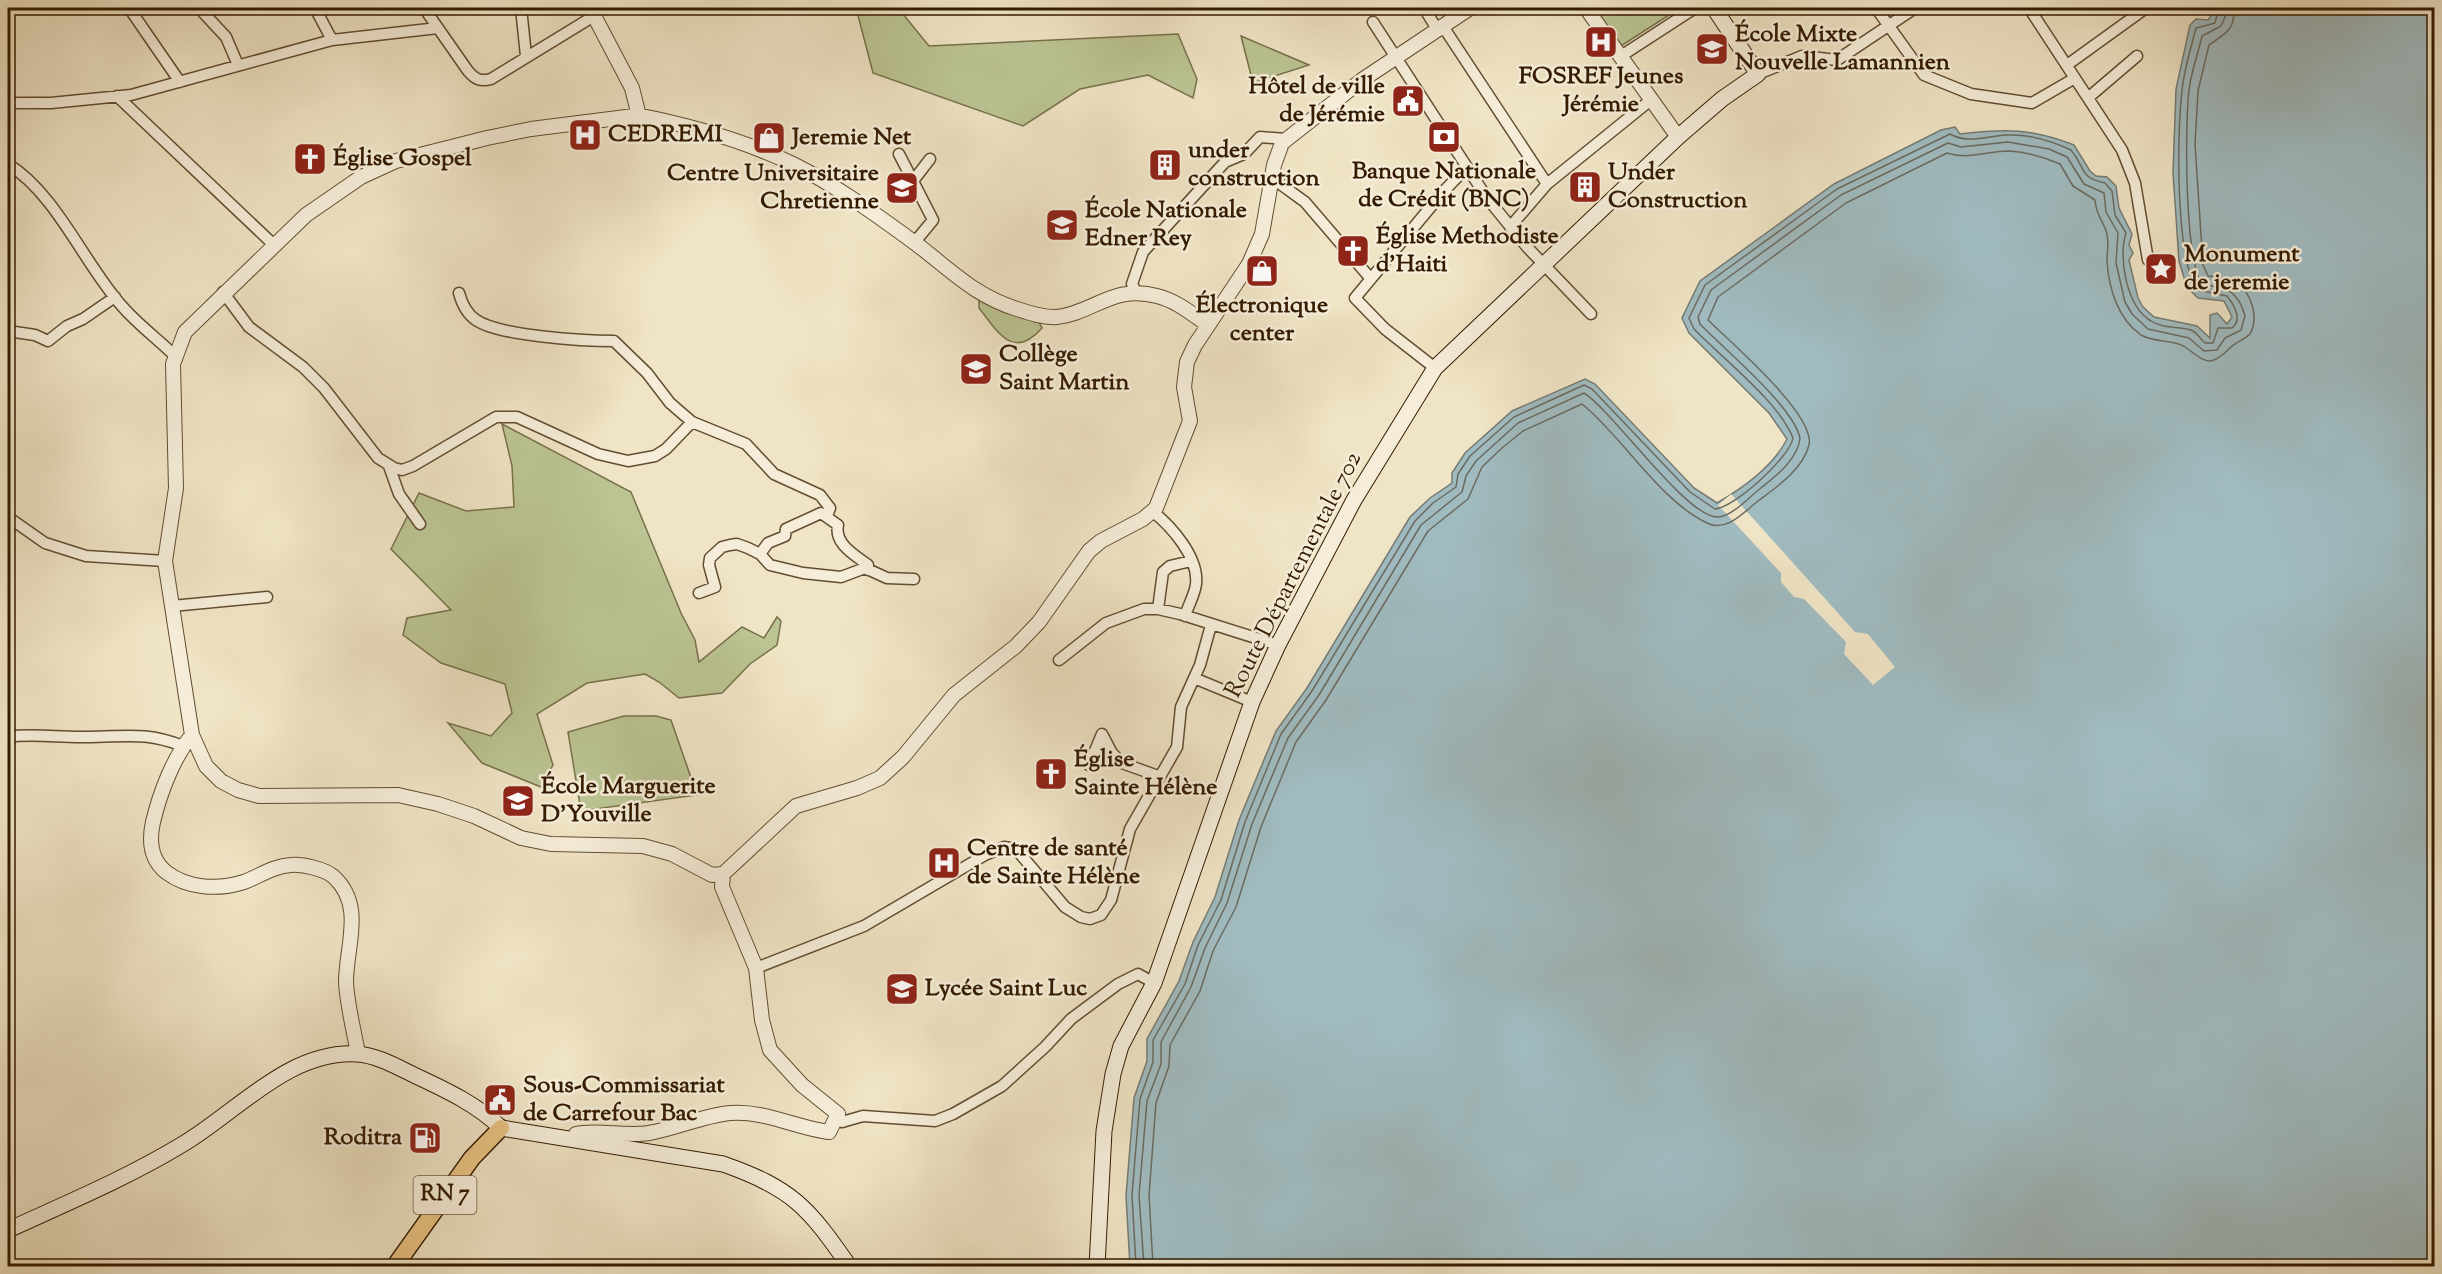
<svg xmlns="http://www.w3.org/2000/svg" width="2442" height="1274" font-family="'Sorts Mill Goudy',serif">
  <rect width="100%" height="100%" fill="#efe4c5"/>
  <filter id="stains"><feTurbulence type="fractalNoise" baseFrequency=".00333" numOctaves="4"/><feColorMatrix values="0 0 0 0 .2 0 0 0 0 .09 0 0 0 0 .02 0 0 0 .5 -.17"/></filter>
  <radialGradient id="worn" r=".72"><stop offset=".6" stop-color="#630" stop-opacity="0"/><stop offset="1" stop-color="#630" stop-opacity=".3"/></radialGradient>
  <path fill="#bbc493" stroke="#78704a" stroke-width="1.5" d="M856,8H898L929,46L1178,34L1197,79L1193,98L1148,75L1080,89L1023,126L873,73Z
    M1593,8H1680L1621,46Z
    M1241,36L1309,65L1253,83Z
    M979,299L1039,322L1042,328C1013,361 998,332 979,308Z
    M502,424L631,492L681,613L695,640L699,662L742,627L764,638L777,617L781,621L777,645L750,664L722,693L679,698L659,682L645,674L587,683L537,714L553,765L541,787L482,763L448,723L491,736L512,713L505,684L441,663L403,635L407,618L451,610L391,549L419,493L466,511L514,507L512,466Z
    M624,716H656L671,720L697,795L581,811L568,732Z"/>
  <path fill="#a0bbc0" stroke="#757b73" stroke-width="1.5" d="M2203,8H2434V1266H1130L1126,1196L1134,1098L1147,1061V1039L1179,981L1193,942L1215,897L1239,820L1276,731L1307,688L1410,517L1430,498L1452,483V473L1465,453L1512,411L1585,379L1595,384L1694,488L1717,503C1743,488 1773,467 1787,439L1769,413L1689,333L1682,318L1700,281L1834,184L1941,130L1955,127L1960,134C2004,129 2032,128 2074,145L2090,171L2096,176L2107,177L2116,186L2119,208L2132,234L2129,245L2133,253L2129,260L2138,298L2143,307L2154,317L2197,326L2210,338V315L2217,313L2227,324L2232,317L2224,301L2198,298L2187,287L2179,261L2173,173L2176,89L2190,25L2196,19L2208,20L2211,16Z"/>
  <path fill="#efe4c5" d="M1731,494L1855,632L1868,634L1895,667L1873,685L1844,654L1846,642L1804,599L1794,597L1781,582V573L1718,505Z"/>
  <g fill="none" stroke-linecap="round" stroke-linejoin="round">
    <path stroke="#6a6b60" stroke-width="1.5" d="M1136,1266L1132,1195L1140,1099L1153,1062V1040L1185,984L1198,945L1221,900L1245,822L1281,734L1312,691L1415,521L1433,503L1456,487L1458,474L1470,456L1514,417L1584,385L1592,389L1690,492L1715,509C1734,508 1790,457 1793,438C1780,403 1721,357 1694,329L1689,318L1705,285L1837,189L1950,134C1967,144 1987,136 2006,135C2028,134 2052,141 2071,150C2086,168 2079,178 2105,183L2112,191L2115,215L2126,233C2118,257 2126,306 2151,321C2163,329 2178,326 2191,330C2197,332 2200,339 2205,343H2213L2218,328H2232C2243,319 2235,306 2227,296L2198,290C2175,261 2177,130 2182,91C2184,69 2191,48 2196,28L2215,23L2217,15L2214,8
      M1144,1266L1139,1195L1147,1101L1161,1064V1042L1191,987L1205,948L1227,903L1252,824L1288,738L1319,695L1421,525L1462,492L1466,476L1476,461L1518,423L1584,393C1613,411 1689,521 1719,517C1734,515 1750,496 1761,488C1776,476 1798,459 1800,438C1793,406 1725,350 1700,324L1698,317L1711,290L1841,195L1948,143L1961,147L2008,142L2049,149L2067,157L2084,184L2104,193L2106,212L2118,233L2116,263L2125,302L2132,314L2148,329L2189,338L2204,351L2217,350L2225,338L2241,330L2245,316C2238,291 2227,287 2203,285C2184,262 2185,124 2189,90C2191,72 2198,54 2202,36L2221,26L2225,17L2223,8
      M1153,1266L1149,1195L1156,1103L1169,1066L1170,1045L1200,991L1213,951L1236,907L1261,827L1296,742L1326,700L1428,531L1468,499L1482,467L1502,448L1523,431L1582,404C1623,437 1659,500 1707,523C1726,533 1744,512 1758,501C1777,487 1803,469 1809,445C1816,415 1730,342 1708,320L1718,297L1846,203L1947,153C1968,160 1988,151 2009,151C2027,152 2044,157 2060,164L2073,186L2095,200C2096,216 2104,222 2107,234C2109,242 2107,254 2107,262C2109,289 2118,319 2141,335C2154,343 2174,339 2185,347C2207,363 2210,368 2231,347C2236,342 2244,340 2250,334C2259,318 2252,293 2236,282C2228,277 2217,277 2208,276L2203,265L2195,144L2198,91L2209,45C2223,35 2237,29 2233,8"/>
    <g stroke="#634d31" stroke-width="13">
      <path id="minor" d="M129,8L180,82
        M199,8L226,37L238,65
        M315,8L332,40
        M424,8L468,71C475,79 480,82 491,79L594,16
        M521,8L526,56
        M1424,8L1437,29L1446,31L1547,184
        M1876,8L1924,75L1971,94L2032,103L2075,78
        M2029,8L2122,150L2135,183L2148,260
        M1373,22L1487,198L1527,247L1591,314
        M1621,56L1695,8
        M2067,65L2146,8
        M1758,74L1802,56L1837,60L1915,8
        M117,96L274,245
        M2089,97L2137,56
        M8,103H51L131,95L332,40L438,28
        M899,154L933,220L914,243
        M8,164C57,195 83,262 121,305C137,324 158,339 175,356
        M1272,178L1305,202L1371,279
        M913,181L930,159
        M1510,227L1547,184L1652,99
        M223,292L249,327L303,367L324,388L378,458L394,468L402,470L413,466L496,417H517L598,454L628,461L655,456L666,449L692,422
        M459,293C462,304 467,314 476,320C499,336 585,341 614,341L647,373L670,403L692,422L746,444L774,474L820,495L830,508L827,516
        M1137,294L1132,284L1143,252L1225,162L1244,154L1260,137L1286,139
        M8,331L35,335L48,341L67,326L83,319L115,297
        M1435,368L1385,329L1355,298L1443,192L1467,167
        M389,466L399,494L420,524
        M1152,511C1171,526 1199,557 1196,584C1195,594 1188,606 1185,616
        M8,517L45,543L86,556L165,561
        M760,554L768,543L785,536L786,529L821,513L838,525C834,544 855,555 868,565V570
        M699,593L715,587L709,565L710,558L722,547L730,545L737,544L748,548L760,554L770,565L803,573L841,577L865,568L887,578L914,579
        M172,606L267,597
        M1158,609L1163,572L1170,566L1191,561
        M1059,660L1106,623L1144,609H1158L1180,614L1278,645
        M1194,678L1252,702
        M8,737C33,733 61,738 87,737C126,737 144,731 183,746
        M1089,765L1102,734L1112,753L1122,763L1158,776
        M756,968L864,926L985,855L1004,847L1016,849L1065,907L1081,917L1090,919L1101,915L1111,900L1130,829L1177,747L1181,707L1200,665L1211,625
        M838,1114L842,1122L863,1116L935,1121L953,1114L1002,1086L1045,1047L1071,1019L1118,984L1138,974L1154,983"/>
    </g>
    <g stroke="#634d31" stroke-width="16">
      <path id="tertiary" d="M590,8L632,88L638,112
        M1586,8L1678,137
        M634,116L531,129L487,138L396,161L361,177L306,215L185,332L173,364L176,488L165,561L192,735L206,766L221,781L238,790L259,796L398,795L438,804L474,816L521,838L551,844L643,846L672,854L712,875L723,874L796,806L857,788L880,778L903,757L954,695L1016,646L1039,622L1089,551L1101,541L1143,519L1156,508L1190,421L1184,387L1187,362L1195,345L1249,264L1262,234L1274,165L1282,143L1362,80L1470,8
        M642,116C692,126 747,142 793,164C835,185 877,215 915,243C951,270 973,295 1017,309C1029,313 1044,318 1057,317C1093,313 1114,284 1157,296C1177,301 1192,314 1208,325
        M192,735C173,758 160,793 153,822C149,840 150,859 166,872C188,889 218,890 244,882C260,876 273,866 291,865C303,864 325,869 334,877C365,906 346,946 346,982C347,1005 354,1030 358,1054
        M575,1139L576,1134C596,1129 626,1137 649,1133C677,1128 702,1116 730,1113C764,1110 796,1128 829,1132L838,1114L802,1085L770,1050L762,1020L756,968L722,887L723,874"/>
    </g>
    <g stroke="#341b00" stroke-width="17">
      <path id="secondary" d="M8,1230C67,1203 127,1178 183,1144C237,1112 289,1050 357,1054C377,1055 399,1068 416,1076C446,1090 478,1105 501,1128L723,1164C792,1188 809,1208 849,1266
        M1097,1266L1104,1131L1113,1074L1121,1046L1154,983L1252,702L1278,645L1354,500L1435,368L1678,137L1722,99L1758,74L1714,8"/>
    </g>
    <g stroke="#341b00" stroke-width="19">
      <path id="primary" d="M395,1266L472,1158L501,1128"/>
    </g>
    <use href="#minor" stroke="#f5edd9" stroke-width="10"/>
    <use href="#tertiary" stroke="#f5edd9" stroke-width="14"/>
    <use href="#secondary" stroke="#f5edd9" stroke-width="15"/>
    <use href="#primary" stroke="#e8c282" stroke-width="16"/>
  </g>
  <defs>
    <g id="hospital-square" transform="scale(1.725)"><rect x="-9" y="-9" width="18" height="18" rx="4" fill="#8f2418" stroke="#f5edd9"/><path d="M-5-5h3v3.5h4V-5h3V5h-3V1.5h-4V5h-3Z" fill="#fff"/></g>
    <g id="school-square" transform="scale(1.725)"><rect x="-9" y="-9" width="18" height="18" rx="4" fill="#8f2418" stroke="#f5edd9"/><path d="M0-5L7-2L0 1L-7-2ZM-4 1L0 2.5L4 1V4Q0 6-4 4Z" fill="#fff"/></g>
    <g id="civic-square" transform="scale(1.725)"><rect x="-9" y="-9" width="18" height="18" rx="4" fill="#8f2418" stroke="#f5edd9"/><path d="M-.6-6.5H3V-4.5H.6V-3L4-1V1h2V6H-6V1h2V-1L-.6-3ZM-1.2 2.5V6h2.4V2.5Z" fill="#fff"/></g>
    <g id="bank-square" transform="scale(1.725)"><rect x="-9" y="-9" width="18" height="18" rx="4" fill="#8f2418" stroke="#f5edd9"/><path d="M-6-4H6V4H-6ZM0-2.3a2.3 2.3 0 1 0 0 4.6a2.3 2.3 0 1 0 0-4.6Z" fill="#fff"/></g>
    <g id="shop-square" transform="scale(1.725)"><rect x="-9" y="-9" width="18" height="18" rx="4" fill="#8f2418" stroke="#f5edd9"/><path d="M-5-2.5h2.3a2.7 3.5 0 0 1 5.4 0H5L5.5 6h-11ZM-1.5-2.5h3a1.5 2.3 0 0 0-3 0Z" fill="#fff"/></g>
    <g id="church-square" transform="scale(1.725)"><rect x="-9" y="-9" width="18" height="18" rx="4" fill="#8f2418" stroke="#f5edd9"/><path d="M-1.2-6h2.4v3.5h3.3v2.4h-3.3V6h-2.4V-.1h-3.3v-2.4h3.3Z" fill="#fff"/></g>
    <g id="building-square" transform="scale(1.725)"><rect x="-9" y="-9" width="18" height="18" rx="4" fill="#8f2418" stroke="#f5edd9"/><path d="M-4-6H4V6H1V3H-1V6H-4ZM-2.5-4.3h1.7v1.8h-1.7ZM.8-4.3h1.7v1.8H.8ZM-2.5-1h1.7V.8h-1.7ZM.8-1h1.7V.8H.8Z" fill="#fff"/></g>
    <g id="sight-square" transform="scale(1.725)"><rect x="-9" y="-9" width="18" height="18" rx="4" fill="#8f2418" stroke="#f5edd9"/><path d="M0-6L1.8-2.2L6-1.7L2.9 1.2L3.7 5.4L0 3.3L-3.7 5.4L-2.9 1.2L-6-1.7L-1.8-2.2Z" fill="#fff"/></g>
    <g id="fuel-square" transform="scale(1.725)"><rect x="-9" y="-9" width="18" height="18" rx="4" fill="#8f2418" stroke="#f5edd9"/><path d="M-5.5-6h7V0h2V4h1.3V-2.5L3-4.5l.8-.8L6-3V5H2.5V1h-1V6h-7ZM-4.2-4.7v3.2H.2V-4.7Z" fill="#fff"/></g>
  </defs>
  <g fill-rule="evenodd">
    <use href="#hospital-square" x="1601" y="42"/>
    <use href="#school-square" x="1712" y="49"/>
    <use href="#civic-square" x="1408" y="101"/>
    <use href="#hospital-square" x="585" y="135"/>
    <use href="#bank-square" x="1444" y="137"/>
    <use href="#shop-square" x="769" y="138"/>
    <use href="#church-square" x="310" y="159"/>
    <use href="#building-square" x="1165" y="165"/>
    <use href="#building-square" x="1585" y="187"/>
    <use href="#school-square" x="902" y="188"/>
    <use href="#school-square" x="1062" y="225"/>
    <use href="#church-square" x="1353" y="251"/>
    <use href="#sight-square" x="2161" y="269"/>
    <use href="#shop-square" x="1262" y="271"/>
    <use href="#school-square" x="976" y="369"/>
    <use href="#church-square" x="1051" y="774"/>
    <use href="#school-square" x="518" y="801"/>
    <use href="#hospital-square" x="944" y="863"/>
    <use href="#school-square" x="902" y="989"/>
    <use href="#civic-square" x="500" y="1100"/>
    <use href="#fuel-square" x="425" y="1138"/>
  </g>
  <g text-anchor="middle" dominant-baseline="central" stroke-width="5" stroke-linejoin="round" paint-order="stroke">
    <rect fill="#f5edd9" stroke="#6e5a41" stroke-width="1.5" x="413.5" y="1176" width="63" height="38" rx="4.5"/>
    <g font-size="22" font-weight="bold" fill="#341b00">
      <text x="445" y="1195">RN 7</text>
    </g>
    <g font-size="24" font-weight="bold" fill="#341b00" stroke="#f5edd9" text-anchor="start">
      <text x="1735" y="35">École Mixte<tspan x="1735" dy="28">Nouvelle Lamannien</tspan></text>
      <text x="1601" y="77" text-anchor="middle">FOSREF Jeunes<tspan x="1601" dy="28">Jérémie</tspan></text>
      <text x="1385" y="87" text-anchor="end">Hôtel de ville<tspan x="1385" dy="28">de Jérémie</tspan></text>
      <text x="608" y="135">CEDREMI</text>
      <text x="792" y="138">Jeremie Net</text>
      <text x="1188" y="151">under<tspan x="1188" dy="28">construction</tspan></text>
      <text x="333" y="159">Église Gospel</text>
      <text x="1444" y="172" text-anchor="middle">Banque Nationale<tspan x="1444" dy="28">de Crédit (BNC)</tspan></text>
      <text x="1608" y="173">Under<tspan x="1608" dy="28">Construction</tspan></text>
      <text x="879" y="174" text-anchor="end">Centre Universitaire<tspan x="879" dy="28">Chretienne</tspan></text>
      <text x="1085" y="211">École Nationale<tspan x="1085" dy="28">Edner Rey</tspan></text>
      <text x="1376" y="237">Église Methodiste<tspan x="1376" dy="28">d'Haiti</tspan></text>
      <text x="2184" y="255">Monument<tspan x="2184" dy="28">de jeremie</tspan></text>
      <text x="1262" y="306" text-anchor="middle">Électronique<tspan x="1262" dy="28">center</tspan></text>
      <text x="999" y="355">Collège<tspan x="999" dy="28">Saint Martin</tspan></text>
      <text x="1074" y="760">Église<tspan x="1074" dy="28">Sainte Hélène</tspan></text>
      <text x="541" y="787">École Marguerite<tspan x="541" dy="28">D'Youville</tspan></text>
      <text x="967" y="849">Centre de santé<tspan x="967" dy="28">de Sainte Hélène</tspan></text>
      <text x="925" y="989">Lycée Saint Luc</text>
      <text x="523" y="1086">Sous-Commissariat<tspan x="523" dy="28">de Carrefour Bac</tspan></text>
      <text x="402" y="1138" text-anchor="end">Roditra</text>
    </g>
    <g font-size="24" fill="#341b00" stroke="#f5edd9">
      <text transform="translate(1294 575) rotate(-63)">Route Départementale 702</text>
    </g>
  </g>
  <rect width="2442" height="1274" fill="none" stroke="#efe4c5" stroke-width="30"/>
  <rect x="9" y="9" width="2424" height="1256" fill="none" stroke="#341b00" stroke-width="3"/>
  <rect x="15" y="15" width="2412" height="1244" fill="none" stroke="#341b00" stroke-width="1.5"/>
  <rect width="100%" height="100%" filter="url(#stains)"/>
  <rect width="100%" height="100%" fill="url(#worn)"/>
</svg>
